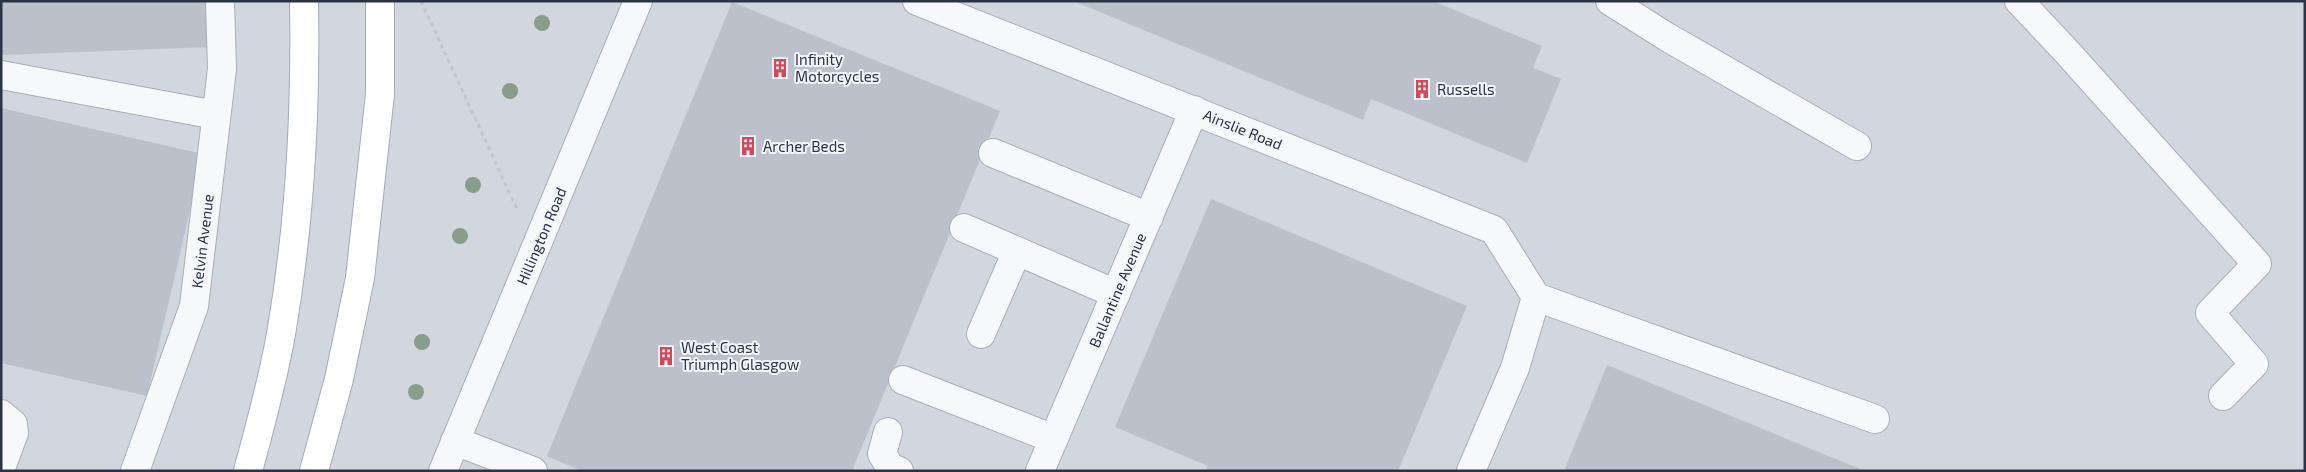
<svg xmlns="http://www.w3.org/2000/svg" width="2306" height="472" font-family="'Exo 2',sans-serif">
  <rect width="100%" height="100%" fill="#e4e7ec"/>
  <path fill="#d2d6de" d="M1,1H2305V471H1Z"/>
  <path fill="#bbc0ca" d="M1,1H207L209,47L1,55Z
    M1073,1H1433L1542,46L1533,68L1561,79L1527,163L1371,99L1363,120Z
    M732,2L1000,111L852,471H582L547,456Z
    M1,108L203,154L147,396L1,363Z
    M1211,199L1467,306L1398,471H1205L1208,466L1115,427Z
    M1607,365L1865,471H1564Z"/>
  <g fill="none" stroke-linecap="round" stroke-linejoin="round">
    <g stroke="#a9aeb7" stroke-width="30">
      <path id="minor" d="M917,1L1494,230L1536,297
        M1610,1L1667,37L1857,146
        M2019,1L2067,52L2257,264L2210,313L2254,364L2223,396
        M1,75L216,115
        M993,153L1149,217
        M964,228L1116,294
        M1536,297L1875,419
        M981,334L1017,251
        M903,380L1054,439
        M1,414L13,424L14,433L1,468
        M888,432L882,454L890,467L899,471
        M455,441L533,471
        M135,471L194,306L222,69L220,1
        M443,471L638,1
        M1040,471L1194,110
        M1471,471L1515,368L1536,297"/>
    </g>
    <g stroke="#a3abb8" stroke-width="30">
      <path id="major" d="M248,471C260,426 273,380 281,334C300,224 306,113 304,1
        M314,471L339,379L360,278L380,94V1"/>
    </g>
    <path stroke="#c2c5cb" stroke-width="3" stroke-dasharray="4 4" stroke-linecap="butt" d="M421,1L517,209"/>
    <use href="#minor" stroke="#f7f8fa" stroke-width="28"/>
    <use href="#major" stroke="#fff" stroke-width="28"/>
  </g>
  <g fill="#899d89">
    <circle cx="542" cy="23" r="8"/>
    <circle cx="510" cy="91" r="8"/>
    <circle cx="473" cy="185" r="8"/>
    <circle cx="460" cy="236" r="8"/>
    <circle cx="422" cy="342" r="8"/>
    <circle cx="416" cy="392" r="8"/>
  </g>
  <defs>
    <g id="building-bare" transform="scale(1.5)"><path d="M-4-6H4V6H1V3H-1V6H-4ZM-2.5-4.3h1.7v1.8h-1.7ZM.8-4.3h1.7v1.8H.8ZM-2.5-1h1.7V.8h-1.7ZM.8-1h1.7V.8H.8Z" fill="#d1495b" stroke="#f4f6f9" stroke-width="2.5" paint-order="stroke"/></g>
  </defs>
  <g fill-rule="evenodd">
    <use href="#building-bare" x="780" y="68"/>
    <use href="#building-bare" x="1422" y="89"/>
    <use href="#building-bare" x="748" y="146"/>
    <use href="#building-bare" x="666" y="356"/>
  </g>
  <g text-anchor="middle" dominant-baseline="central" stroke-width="4" stroke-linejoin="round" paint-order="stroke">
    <g font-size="15" fill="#2b3445" stroke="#f4f6f9" text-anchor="start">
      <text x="795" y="59">Infinity<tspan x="795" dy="17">Motorcycles</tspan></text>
      <text x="1437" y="89">Russells</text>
      <text x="763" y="146">Archer Beds</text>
      <text x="681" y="347">West Coast<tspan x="681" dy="17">Triumph Glasgow</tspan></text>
    </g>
    <g font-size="15" fill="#2b3445" stroke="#f4f6f9">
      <text transform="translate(1243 129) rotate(22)">Ainslie Road</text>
      <text transform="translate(541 236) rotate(-67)">Hillington Road</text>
      <text transform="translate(202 241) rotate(-83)">Kelvin Avenue</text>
      <text transform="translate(1117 290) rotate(-67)">Ballantine Avenue</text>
    </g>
  </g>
  <rect width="2306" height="472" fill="none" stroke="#2b3445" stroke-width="5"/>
</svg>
